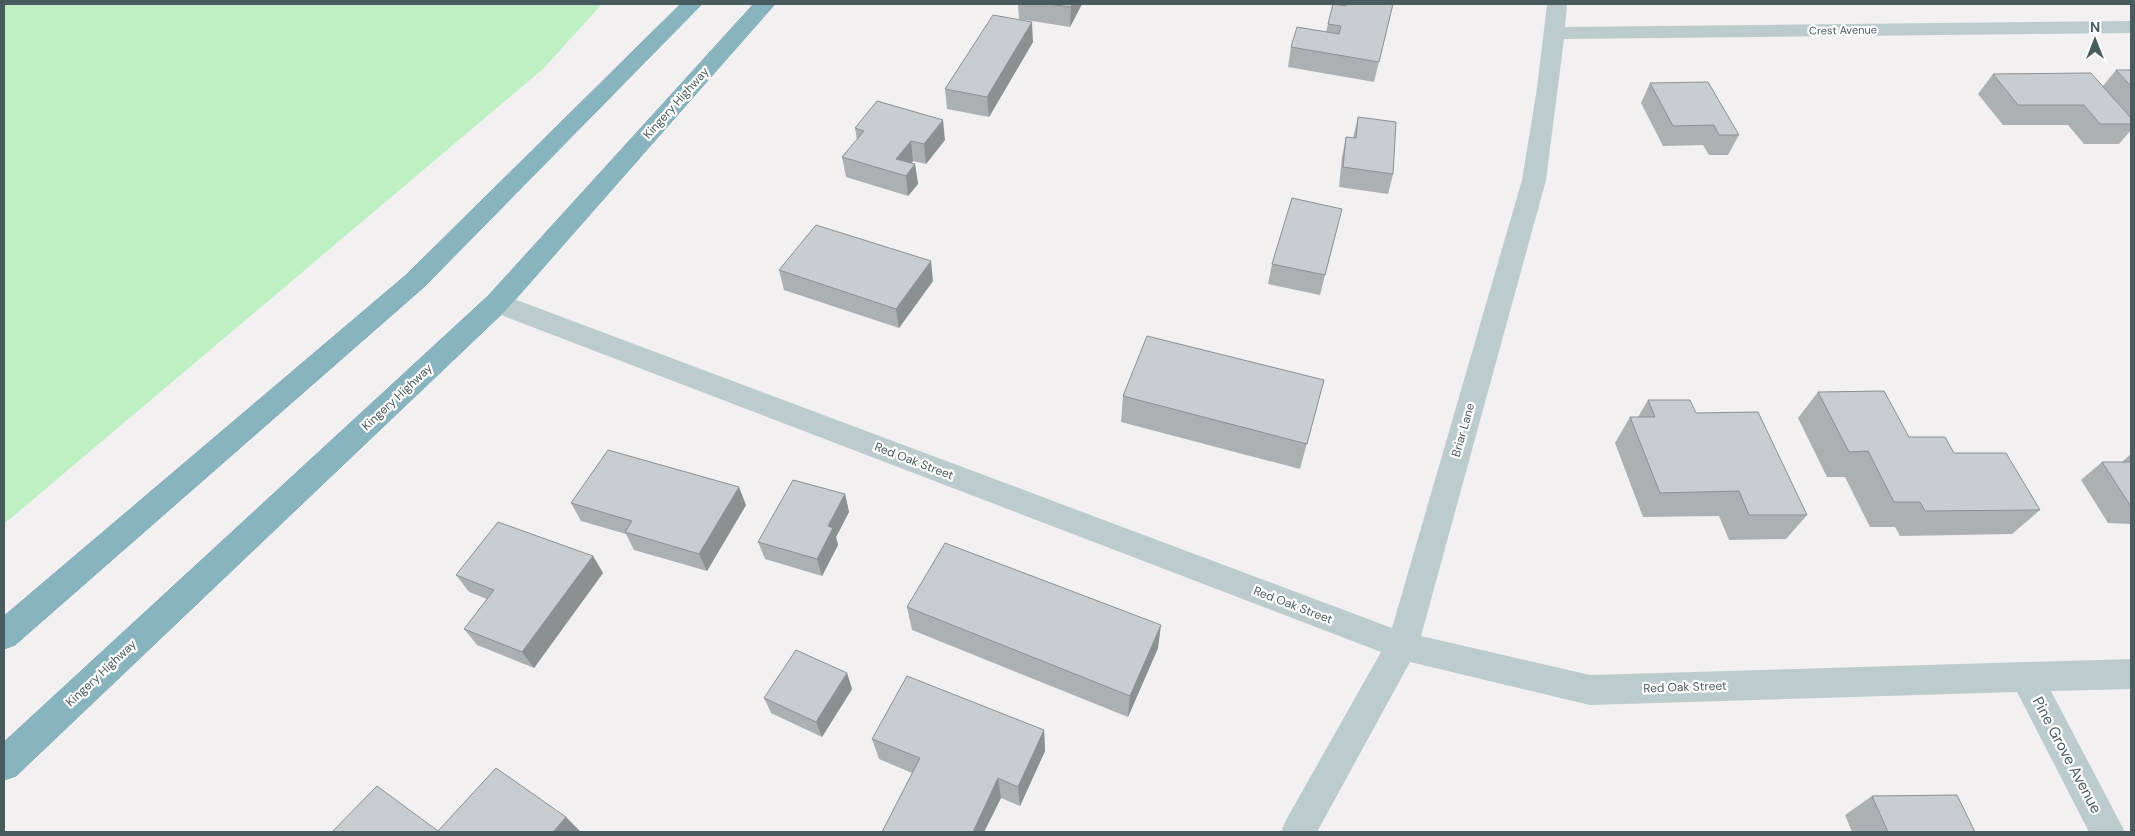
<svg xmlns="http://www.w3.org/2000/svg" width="2135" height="836" font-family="'DM Sans',sans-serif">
  <rect width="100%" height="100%" fill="#f3f0f1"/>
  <path fill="#bff0c3" d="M4,4H602L543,69L4,524Z"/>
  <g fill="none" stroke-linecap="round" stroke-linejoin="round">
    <g stroke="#73a0ac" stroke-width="1">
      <path id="highway" d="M681,4H702L424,287L15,645L4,649V616L406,275Z
        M754,4H775L506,310L16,776L4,780V742L488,296Z"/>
    </g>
    <path fill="#bccbcd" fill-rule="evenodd" d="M1547,4H1567L1565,27L2131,21V33L1564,39L1546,180L1421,636L1590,675L2131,659V689L2051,691L2125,832H2089L2017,692L1590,705L1410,662L1317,832H1281L1286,820L1381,652L488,310L484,303L488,296L497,294L506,296L1392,628L1522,180L1537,88Z"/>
    <use href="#highway" fill="#88b4c0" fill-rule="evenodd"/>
  </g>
  <path fill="#abb0b3" d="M1018,4H1082L1070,27L1019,19Z
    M1393,4L1374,82L1288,67L1291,47L1326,32L1328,24L1346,6Z
    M1033,42L989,117L947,109L945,89Z
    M2116,70H2131V130L2119,144H2084L2068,125H2003L1978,94L1993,74L2103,86Z
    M1650,83L1739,135L1728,155H1709L1703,145L1663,146L1641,103Z
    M1358,117L1393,174L1388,194L1339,187L1342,157L1346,137L1353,138Z
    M855,128L945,140L926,164L913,161L911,163L915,164L918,184L908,196L846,177L842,157L857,140Z
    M1337,228L1320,295L1268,284L1272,264Z
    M779,270L933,281L899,328L784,290Z
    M1324,380L1300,469L1121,422L1123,396Z
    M1818,392L1909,437L1954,453L2040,510L2012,534L1900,536L1895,527H1870L1845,477H1827L1798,418Z
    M1648,400L1696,413L1807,515L1786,539L1729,540L1719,516L1643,517L1615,443L1630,417H1638Z
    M2131,454V524L2108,523L2081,480L2102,462H2123V461Z
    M845,494L849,512L836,537L838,545L822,576L765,559L758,542Z
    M571,503L746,505L707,571L634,550L626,534L581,521Z
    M593,556L603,573L534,668L477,645L464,629L487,599L469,592L456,575Z
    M907,607L1158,648L1128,717L912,630Z
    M847,673L852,689L822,737L771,713L764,698Z
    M1044,730L1045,751L1020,806L1001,798L984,832H882L912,773L879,759L872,739Z
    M1872,796L1975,832H1852L1845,815Z"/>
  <path fill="#8b9092" d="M1072,4H1082L1070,27L1071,7Z
    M1032,22L1033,42L989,117L987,97Z
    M943,120L945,140L926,164L924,144Z
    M911,141L913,161L902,175L896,159Z
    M915,164L918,184L908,196L906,176Z
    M931,261L933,281L899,328L896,309Z
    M739,487L746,505L707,571L699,554Z
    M845,494L849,512L836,537L838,545L822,576L817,559L828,526Z
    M593,556L603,573L534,668L522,652Z
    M1161,625L1158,648L1128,717L1130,696Z
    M847,673L852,689L822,737L816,722Z
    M1044,730L1045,751L1020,806L1018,787Z
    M998,778L1001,798L984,832H973Z
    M566,817L581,832H553Z"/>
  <path fill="#c7cdd0" stroke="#8b9092" d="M1048,4H1072L1071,7Z
    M1333,4L1346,6L1347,4H1393L1379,62L1291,47L1297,27L1339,34L1341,26L1328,24Z
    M993,15L1032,22L987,97L945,89Z
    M2116,70H2131V86Z
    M2091,73L2131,118V124H2100L2084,105H2018L1993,74Z
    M1708,82L1739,135H1719L1714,125L1673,126L1650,83Z
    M877,101L943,120L924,144L911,141L896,159L915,164L906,176L842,157L864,131L855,128Z
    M1358,117L1396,122L1393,174L1343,167L1346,137L1356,138Z
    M1292,198L1342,209L1325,275L1272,264Z
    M816,225L931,261L896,309L779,270Z
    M1147,336L1324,380L1307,444L1123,396Z
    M1884,391L1909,437H1945L1954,453H2006L2040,510L1925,511L1920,502H1894L1868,451L1849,452L1818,392Z
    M1648,400H1690L1696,413L1758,412L1807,515H1749L1739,491L1660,493L1630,417H1655Z
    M608,450L739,487L699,554L625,532L632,521L571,503Z
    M2102,462H2131V505H2130Z
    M793,480L845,494L828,526L833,528L817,559L758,542Z
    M498,522L593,556L522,652L464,629L494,590L456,575Z
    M945,543L1161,625L1130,696L907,607Z
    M796,650L847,673L816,722L764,698Z
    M907,676L1044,730L1018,787L998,778L973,832H882L920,758L872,739Z
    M496,768L566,817L553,832H332L377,786L438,831Z
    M1957,795L1975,832H1888L1872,796Z"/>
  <g text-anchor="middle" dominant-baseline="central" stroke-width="4.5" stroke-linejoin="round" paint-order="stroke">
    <g font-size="11" fill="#485b5f" stroke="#fff">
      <text transform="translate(1843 30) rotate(-1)">Crest Avenue</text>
    </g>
    <g font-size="12" fill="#485b5f" stroke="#fff">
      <text transform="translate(676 103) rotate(-48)">Kingery Highway</text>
      <text transform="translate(397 397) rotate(-43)">Kingery Highway</text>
      <text transform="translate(1463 430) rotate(-74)">Briar Lane</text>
      <text transform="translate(914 461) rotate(21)">Red Oak Street</text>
      <text transform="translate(1293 605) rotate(21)">Red Oak Street</text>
      <text transform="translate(101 673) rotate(-43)">Kingery Highway</text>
      <text transform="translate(1685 687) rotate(-2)">Red Oak Street</text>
    </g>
    <g font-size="15" fill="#485b5f" stroke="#fff">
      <text transform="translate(2067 755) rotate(62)">Pine Grove Avenue</text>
    </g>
  </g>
  <rect width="2135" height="836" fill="none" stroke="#485b5f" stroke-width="10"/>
  <g transform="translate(2095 40)" stroke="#ffffff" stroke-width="4" paint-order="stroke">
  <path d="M0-4L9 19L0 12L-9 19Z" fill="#485b5f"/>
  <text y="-8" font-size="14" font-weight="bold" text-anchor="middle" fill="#485b5f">N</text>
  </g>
</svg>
